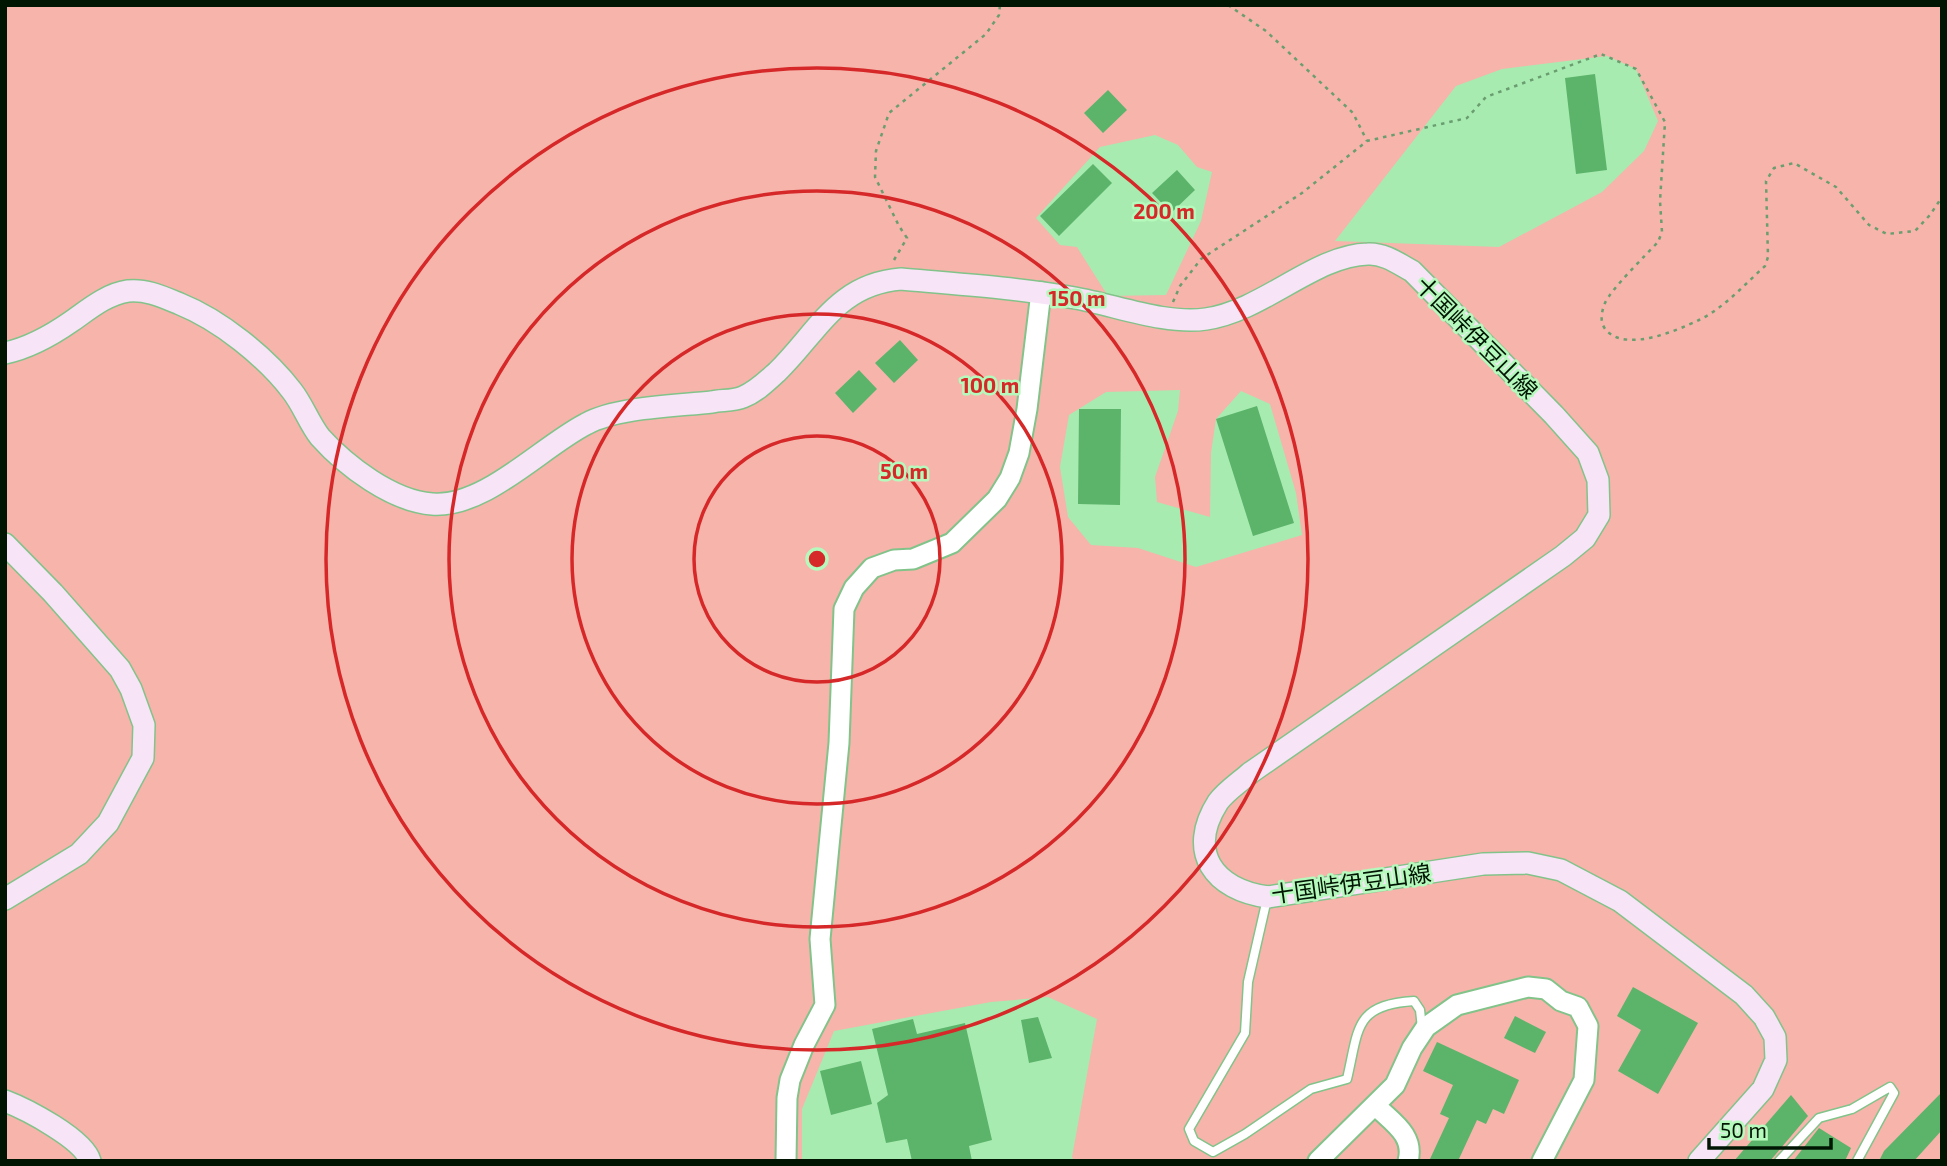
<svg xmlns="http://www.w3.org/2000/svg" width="1947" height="1166" font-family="'Exo 2','Noto Sans JP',sans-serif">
  <rect width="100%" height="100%" fill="#a8ebb0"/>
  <path fill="#f6b4ab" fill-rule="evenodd" d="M5,5H1942V1161H1074L1072,1157L1097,1019L1048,997L991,1002L834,1031L802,1109V1161H5ZM1607,56L1636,69L1658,121L1644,151L1602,192L1499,247L1335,241L1456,86L1502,69ZM1155,135L1178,145L1197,167L1212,172L1201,221L1166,295L1108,296L1077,247L1060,245L1036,218L1100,147ZM1180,390L1178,411L1155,477L1157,502L1210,517L1211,453L1216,419L1241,391L1270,404L1296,493L1302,535L1196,567L1138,548L1091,545L1068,517L1060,467L1069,415L1106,392Z"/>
  <path fill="#5bb46a" d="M1595,74L1607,170L1576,174L1565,78Z
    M1108,90L1127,110L1103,133L1084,113Z
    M1093,164L1112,183L1059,236L1040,216Z
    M1177,170L1195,190L1171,213L1152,193Z
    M900,340L918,360L894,383L875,363Z
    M859,370L877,389L853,413L835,393Z
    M1257,406L1294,523L1253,536L1216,419Z
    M1079,409H1121L1120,505L1078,504Z
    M1633,987L1698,1023L1658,1094L1618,1071L1641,1030L1617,1016Z
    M1515,1016L1546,1032L1535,1053L1504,1038Z
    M1038,1017L1052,1058L1029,1063L1021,1020Z
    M913,1019L917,1034L965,1023L992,1140L969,1146L972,1161H912L907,1139L886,1143L877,1103L888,1095L872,1029Z
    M1437,1042L1519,1080L1504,1114L1493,1109L1486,1124L1477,1120L1458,1161H1435L1430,1159L1449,1118L1440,1114L1453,1085L1423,1071Z
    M861,1061L872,1104L831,1115L820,1071Z
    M1942,1092V1130L1914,1161H1879L1884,1151Z
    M1791,1095L1808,1116L1770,1161H1734Z
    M1819,1128L1851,1148L1845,1161H1793Z"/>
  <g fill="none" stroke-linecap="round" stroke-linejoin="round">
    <g stroke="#82c38a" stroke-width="11">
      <path id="service" d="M1267,899L1248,982L1245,1033L1189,1129L1194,1141L1213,1152L1245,1134L1311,1089L1347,1079C1359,1028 1354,1005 1414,1001L1420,1010L1422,1028
        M1779,1161L1819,1118L1852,1109L1890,1087L1894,1093L1857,1161"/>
    </g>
    <g stroke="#82c38a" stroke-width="23">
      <path id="tertiary" d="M1376,1106C1392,1122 1415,1135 1408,1161
        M786,1161L787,1098L790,1080L804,1045L825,1005L820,939L839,743L844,609L854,588L872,568L894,560L913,559L952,543L997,499L1010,478L1019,453L1027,409L1041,292
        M1318,1161L1395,1085L1412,1048L1426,1027L1457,1005L1528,987L1546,989L1561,1001L1578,1007L1588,1026L1584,1080L1542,1161"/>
    </g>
    <g stroke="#82c38a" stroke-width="24">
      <path id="secondary" d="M5,353C29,348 52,335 72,321C89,309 107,294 128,291C146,289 163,297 180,304C220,320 266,357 292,391C303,405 309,423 320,437C346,466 392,501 432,504C485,508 541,447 586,424C617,407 676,406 712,402C721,400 734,401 743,397C756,392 767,381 777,372C818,332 837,284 901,279C959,284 1018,288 1075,298C1115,305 1166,325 1206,319C1263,311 1315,255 1368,254C1384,253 1399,264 1412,271L1554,415L1588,453L1598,480L1599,515L1585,538L1563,556L1250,773C1240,782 1226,791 1218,802C1186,852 1214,890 1268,897L1483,864L1528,863L1561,870L1620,901L1744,995L1764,1017L1775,1037L1776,1060L1763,1089L1699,1161
        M5,544L53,593L120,669L131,689L144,725L143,758L108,823L79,854L5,899
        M5,1101C26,1109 84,1139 90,1161"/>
    </g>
    <path stroke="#6a9d70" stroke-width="2.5" stroke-dasharray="3.5 5" stroke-linecap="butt" d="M1228,5L1266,31L1353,113L1367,141
      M894,260L907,238L899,226L875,177L876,151L889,113L986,34L999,15L1000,5
      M1173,302L1180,286L1201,259L1302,193L1367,141L1467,118L1486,97L1601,54L1636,69L1665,122L1660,201L1662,232L1658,242C1646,255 1612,288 1605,303C1601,313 1599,324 1608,332C1629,351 1676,331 1699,320C1724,308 1745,284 1765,266L1768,257L1766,181L1774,168L1794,163L1836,187L1869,225L1887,234L1915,231L1930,215L1942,197"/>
    <use href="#service" stroke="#fff" stroke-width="8"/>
    <use href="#tertiary" stroke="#fff" stroke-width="19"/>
    <use href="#secondary" stroke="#f7e4f7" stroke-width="21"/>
  </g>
  <g fill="none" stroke="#d62828" stroke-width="3.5">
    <circle cx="817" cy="559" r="123"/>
    <circle cx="817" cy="559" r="245"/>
    <circle cx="817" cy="559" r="368"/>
    <circle cx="817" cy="559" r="491"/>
  </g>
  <g text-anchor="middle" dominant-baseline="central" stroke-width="5" stroke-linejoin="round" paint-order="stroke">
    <g font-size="23" fill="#001603" stroke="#b5f9bc">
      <text transform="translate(1477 337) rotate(45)">十国峠伊豆山線</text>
      <text transform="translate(1351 883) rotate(-8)">十国峠伊豆山線</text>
    </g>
  </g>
  <circle cx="817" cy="559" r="10" fill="#d62828" stroke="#b5f9bc" stroke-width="3.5"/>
  <g font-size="21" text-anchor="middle" font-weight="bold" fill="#d62828" stroke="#b5f9bc" stroke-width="5" stroke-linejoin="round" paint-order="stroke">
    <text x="1164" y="219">200 m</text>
    <text x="1077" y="306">150 m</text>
    <text x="990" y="393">100 m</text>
    <text x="904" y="479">50 m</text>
  </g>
  <rect width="1947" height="1166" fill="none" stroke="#001603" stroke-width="14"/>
  <path d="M1709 1138v10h122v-10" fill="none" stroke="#001603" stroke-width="3.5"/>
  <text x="1720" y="1138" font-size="21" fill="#001603" stroke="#b5f9bc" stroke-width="5" paint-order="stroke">50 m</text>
</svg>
